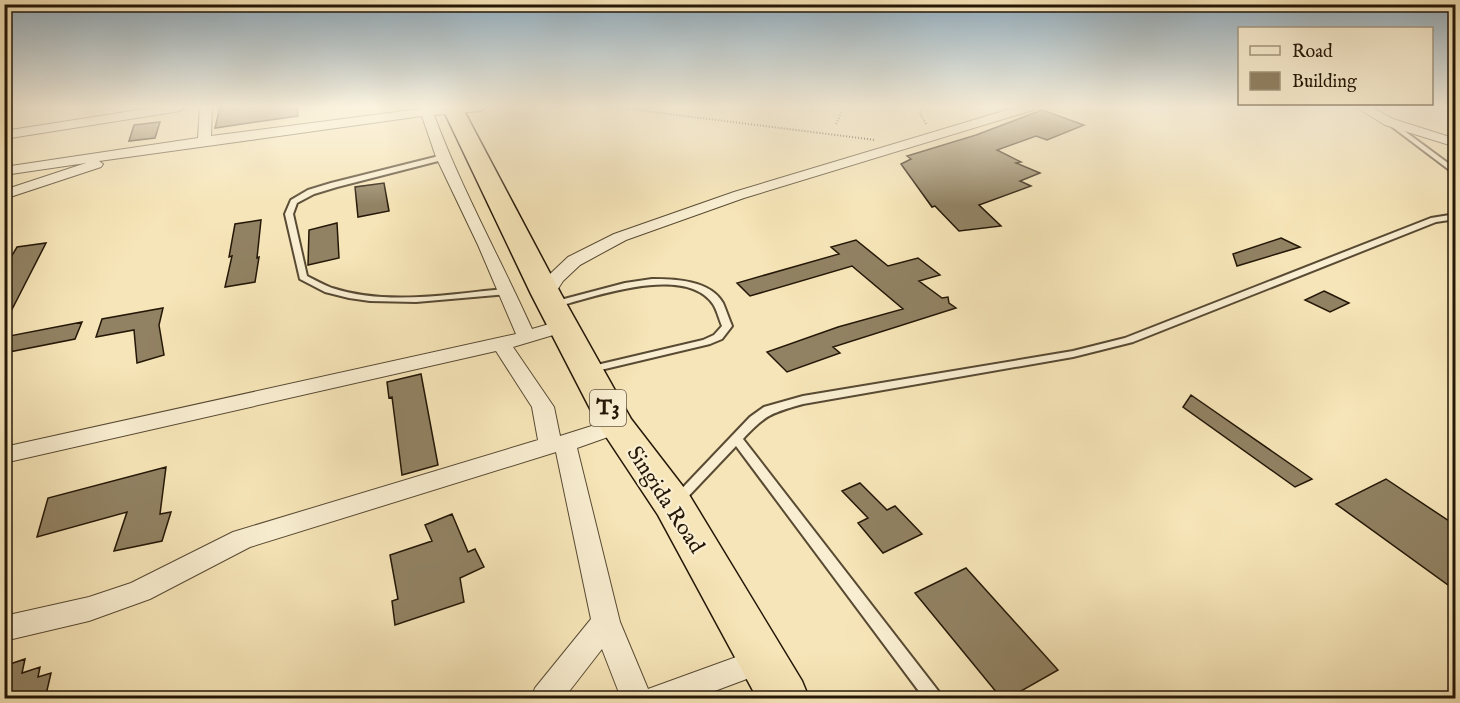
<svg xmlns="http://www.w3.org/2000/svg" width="1460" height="703" font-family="'IM FELL English',serif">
  <rect width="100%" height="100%" fill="#f6e5b8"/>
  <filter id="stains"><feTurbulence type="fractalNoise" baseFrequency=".00333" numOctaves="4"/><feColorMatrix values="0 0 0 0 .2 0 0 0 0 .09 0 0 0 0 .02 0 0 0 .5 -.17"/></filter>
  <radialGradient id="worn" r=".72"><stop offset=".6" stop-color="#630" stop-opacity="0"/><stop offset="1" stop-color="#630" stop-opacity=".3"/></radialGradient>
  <path fill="#918263" stroke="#241707" stroke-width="1.5" d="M220,107H297L298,116L215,128Z
    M1042,110L1084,125L1047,140L1036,136L997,150L1021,162L1016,163L1040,173L1020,181L1031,186L979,205L1001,226L959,231L935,206L932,207L901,164L911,159L907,156L976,135Z
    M160,122L155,138L129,141L134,125Z
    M384,183L389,211L358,217L355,187Z
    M261,220L257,258L259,257L255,282L225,287L232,256L229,257L235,224Z
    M337,223L339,258L308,265L309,230Z
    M1281,238L1300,247L1237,266L1233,254Z
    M856,240L888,266L918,258L940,275L919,281L942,298L948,297L949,303L956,308L833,347L840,353L787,372L767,352L838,327L903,309L852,266L750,296L737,283L839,254L831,247Z
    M46,243L4,325V269L17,247Z
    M1324,291L1349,303L1330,312L1305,300Z
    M163,308L159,325L164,355L137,363L134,330L96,337L102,319Z
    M82,322L75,339L4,353V337Z
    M421,374L438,465L402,475L392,397L389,398L387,382Z
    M1191,395L1312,479L1295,487L1183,407Z
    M166,467L160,514L171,512L162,541L114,551L127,512L37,537L48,498Z
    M1386,479L1455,525V590L1336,504Z
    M860,483L887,510L895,506L922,534L883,553L858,523L868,518L842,491Z
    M452,514L468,552L475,549L484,567L460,578L464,602L395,625L392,601L398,599L390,555L432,541L425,525Z
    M966,568L1058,670L1007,699H1002L915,593Z
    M25,659L22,673L40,667L38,677L51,673L45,699H4V666Z"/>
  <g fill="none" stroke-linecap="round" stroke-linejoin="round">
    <g stroke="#584a33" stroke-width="4">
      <path id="service" d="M1387,121H1391L1456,169V175L1387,123Z
        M443,155H446V159L337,187L314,194L297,203L293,214L307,276C315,280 324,285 332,288C387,306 449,294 505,289L508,290L510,292L508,294L416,302L370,301L349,298L325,292L300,279L285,214L291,200L308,190L331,183Z
        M1456,214V219L1436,222L1133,342L1073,357L803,404C772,413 766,414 743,439L939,692L941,698H924L736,446L682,503L677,505L672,503L671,500L750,417L764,407L803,396L1073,351L1125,338L1431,218Z
        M652,279C675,279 710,280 723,303C726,310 729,319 732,326L722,339L710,344L588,373L584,372L583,370L584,368L703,340L714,335L722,326C719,319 717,310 713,304C684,263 591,298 552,308L547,305L549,303L625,283Z"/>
    </g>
    <g stroke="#584a33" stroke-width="2">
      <path id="minor" d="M158,107H186L180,111L4,139V131Z
        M200,107H212L211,136L420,109L419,107H487L481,111L434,115C461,188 500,258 532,329L563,320L570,322L572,326L570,330L513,347L554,407L560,436L617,418L625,421L628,426L625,431L577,448L620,622L648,689L761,648L771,652L776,661L771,670L696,698H621L602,649L564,698H531L535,688L591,619L556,452L250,547L150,599L89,621L4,641V616L89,597L131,583L233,532L538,440L532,407L496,351L4,463V447L516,334L478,245L436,157L422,116L99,161L103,164L101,167L4,199V190L86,163L4,175V167L198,138Z
        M1017,107H1035L1033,110L744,198L626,240L580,265L563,281L552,298H540L537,294L550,274L568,257L614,234L734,192Z
        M1356,107H1371L1393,119L1456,139V147L1385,125Z"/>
    </g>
    <g stroke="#241707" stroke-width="3">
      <path id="trunk" d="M442,107H462L561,294L631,419L688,493L802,681L809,698H757L658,515L599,426L531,294Z"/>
    </g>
    <path stroke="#241707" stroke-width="2" stroke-dasharray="1 2" stroke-linecap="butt" d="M614,107L875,140
      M922,107L920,114L927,125
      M836,124L844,107"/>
    <use href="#service" fill="#f9eed1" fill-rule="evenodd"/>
    <use href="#minor" fill="#f9eed1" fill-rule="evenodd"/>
    <use href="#trunk" fill="#f6e5b8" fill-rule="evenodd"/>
  </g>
  <linearGradient id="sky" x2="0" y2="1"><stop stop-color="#91acbd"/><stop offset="0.52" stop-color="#fbf3df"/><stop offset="1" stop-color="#fbf3df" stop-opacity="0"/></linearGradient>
  <rect width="1460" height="205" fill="url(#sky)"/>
  <g text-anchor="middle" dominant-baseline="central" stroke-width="4.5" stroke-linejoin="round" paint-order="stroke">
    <rect fill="#f9eed1" stroke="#645844" stroke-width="1.5" x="590" y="390" width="36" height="36" rx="4.5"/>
    <g font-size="21" font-weight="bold" fill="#241707">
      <text x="608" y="408">T3</text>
    </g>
    <g font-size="22" fill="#241707" stroke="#f9eed1">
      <text transform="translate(665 500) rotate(57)">Singida Road</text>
    </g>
  </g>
  <rect width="1460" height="703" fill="none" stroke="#f6e5b8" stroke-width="24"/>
  <rect x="6" y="6" width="1448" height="691" fill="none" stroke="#241707" stroke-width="3"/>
  <rect x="12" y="12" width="1436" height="679" fill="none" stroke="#241707" stroke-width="1.5"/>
  <rect x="1238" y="27" width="195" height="78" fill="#f9eed1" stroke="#a49880" stroke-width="1.5"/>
  <rect x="1250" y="46" width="30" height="9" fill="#f9eed1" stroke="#a49880" stroke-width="1.5"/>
  <text x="1292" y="57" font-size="18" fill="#241707">Road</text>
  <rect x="1250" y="72" width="30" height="18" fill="#918263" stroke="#a49880" stroke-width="1.5"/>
  <text x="1292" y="87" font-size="18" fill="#241707">Building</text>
  <rect width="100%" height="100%" filter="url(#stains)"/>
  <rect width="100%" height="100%" fill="url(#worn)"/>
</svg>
